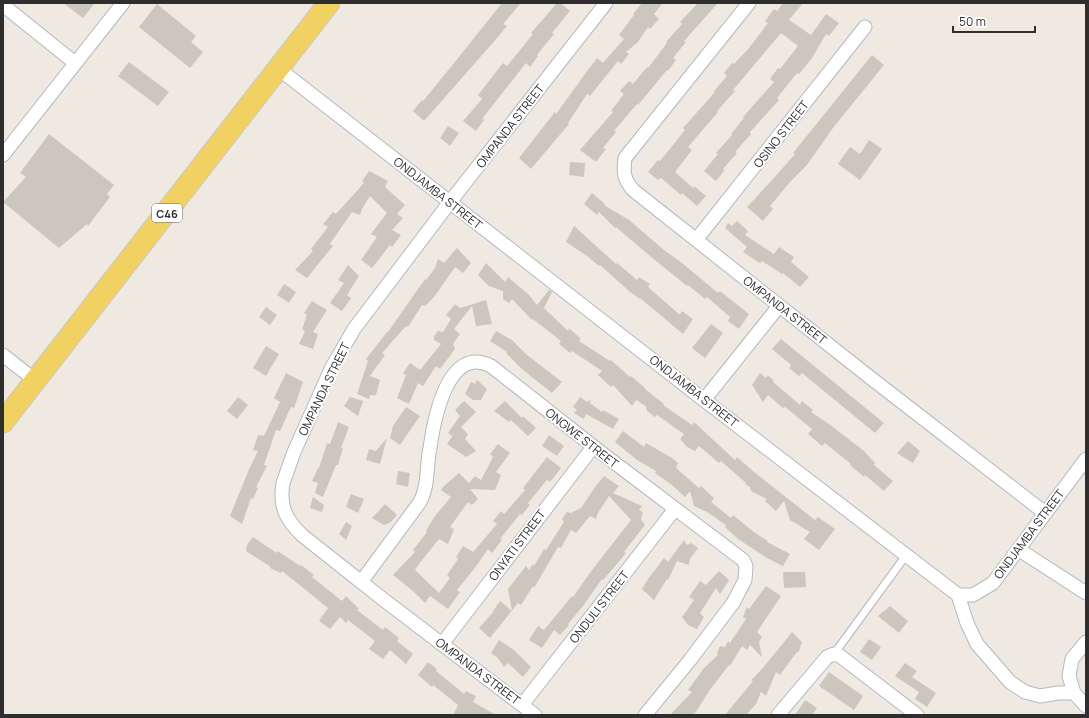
<svg xmlns="http://www.w3.org/2000/svg" width="1089" height="718" font-family="Manrope,sans-serif">
  <rect width="100%" height="100%" fill="#efe9e1"/>
  <path fill="#cbc7bf" d="M63,3H95L83,18Z
    M502,3H521L503,24L507,26L498,37L424,121L413,111L422,100L423,101L450,68Z
    M557,3H560L570,11L552,33L554,34L537,55L538,56L530,67L526,63L482,119L484,120L476,131L463,121L482,99L478,95L503,63L507,66L533,34L531,33Z
    M642,3H663L654,14L659,19L650,29L648,27L638,42L626,52L629,54L621,64L618,61L590,96L587,94L568,123L569,124L531,169L519,158L555,112L556,114L585,74L597,58L603,63L624,39L619,35L634,15L633,14Z
    M698,3H718L684,41L686,42L673,58L676,60L668,71L667,70L638,105L637,104L614,131L616,132L603,148L606,149L596,162L580,150L613,112L611,111L624,94L620,91L629,81L633,84L647,67L648,68L667,43L666,42L682,24L680,22Z
    M783,3H803L789,20L811,35L826,14L839,23L829,36L826,34L812,58L799,74L797,73L777,98L779,100L750,132L751,134L735,152L737,153L723,169L724,171L716,181L704,171L718,154L716,153L732,135L731,134L744,118L743,117L774,82L770,79L778,68L780,69L798,46L781,33L733,90L735,91L717,111L718,112L688,147L692,150L675,172L693,188L694,186L706,196L697,206L682,193L681,195L661,178L658,180L648,172L658,160L660,161L685,130L683,128L715,92L714,91L727,76L724,73L732,63L734,64L749,48L768,23L765,21L774,9L777,11Z
    M157,4L196,36L191,42L203,52L190,68L139,27Z
    M872,55L884,65L833,128L807,165L790,182L770,206L773,209L763,221L747,207L773,179L795,154L793,153Z
    M129,62L169,92L158,106L118,76Z
    M448,126L459,133L450,146L440,138Z
    M49,134L114,185L107,194L110,197L88,226L87,224L59,248L3,202L26,177L20,173Z
    M869,140L882,149L860,180L838,164L850,147L860,154Z
    M570,162L585,163L584,177L569,175Z
    M369,171L388,181L385,187L405,205L397,214L403,218L392,230L401,235L392,247L390,245L372,268L361,260L377,237L371,234L387,213L370,196L362,209L360,215L352,212L330,244L333,246L307,278L295,270L313,251L311,249L328,227L323,224L333,212L336,214L364,183L362,181Z
    M592,193L605,204L604,205L629,220L664,250L682,263L718,293L720,291L749,314L739,329L728,321L730,317L707,297L705,299L688,285L687,286L650,256L616,227L615,228L599,212L597,215L584,204Z
    M737,221L748,231L745,235L774,254L779,247L794,257L791,262L809,277L800,287L783,273L782,274L762,261L760,263L743,252L747,247L725,228L728,223L732,226Z
    M574,226L616,264L617,263L637,280L639,277L650,284L648,287L680,315L682,311L693,319L683,334L640,298V299L629,291L600,265L599,266L587,256L566,242Z
    M457,248L471,263L463,273L455,267L434,297L425,306L422,305L408,327L406,326L382,353L385,355L370,376L380,380L376,395H370L369,399L357,394L368,361L366,359L387,332H388L425,279L426,280L435,268L438,259L444,263Z
    M486,263L505,282L508,277L529,295L537,305L549,290L552,292L544,308L568,331L569,328L581,339L579,341L610,361L611,360L630,377L631,376L645,388V389L664,404L663,405L692,425L694,422L735,460L737,457L754,472L815,520L818,517L835,529L819,550L804,539L810,532L790,520L784,501L776,511L765,501L767,499L751,491L750,487L745,484L746,483L721,461L719,463L699,446L695,451L687,447L680,439L684,434L657,415L655,417L647,411L646,406L636,400L632,406L613,385L611,387L598,375L602,371L572,351L570,353L559,344L561,341L533,319L532,320L512,299L509,303L503,299V291L489,286L478,275Z
    M348,265L359,276L347,295L351,298L342,311L330,303L344,283L338,280Z
    M284,284L296,292L289,303L277,295Z
    M486,300L492,324L476,326L472,306L454,329L460,334L453,344L455,349L440,369L436,366L423,386L418,383L409,404L397,398L406,375L403,373L410,363L420,370L441,344L434,340V336L438,331L443,332L451,319L446,315L455,304L460,308Z
    M312,301L327,310L313,332L318,334L313,349L299,344L305,331L302,329L307,315L304,313Z
    M266,307L277,315L270,325L259,317Z
    M711,324L723,333L705,358L692,348Z
    M496,331L512,340L527,355L562,382L552,393L523,370L506,353L507,352L490,341Z
    M781,339L884,423L875,433L802,373L799,376L789,368L791,365L772,349Z
    M266,346L279,354L266,376L253,368Z
    M286,373L303,382L294,408L291,407L280,431L276,430L264,465L267,466L256,487L258,488L253,499L251,498L242,524L230,516L250,467L258,451L253,450L258,435L264,436L280,402L274,398Z
    M760,373L766,378L768,375L774,381L773,382L800,405L802,401L813,410L811,412L829,424L864,451L875,463L874,465L893,481L884,491L865,475L864,477L850,465L851,464L825,443L822,446L808,434L812,429L785,407L783,408L768,395L763,402L752,385Z
    M477,380L487,389L481,400H473L465,394L471,382L475,384Z
    M238,397L248,405L237,419L227,411Z
    M350,397L363,401L358,416L344,406Z
    M580,397L587,402L591,399L590,403L602,412L603,410L619,419L613,429L586,414L584,419L574,413L577,410L573,407Z
    M464,401L476,412L461,427L468,434L465,439L476,451L466,457L447,444L455,432L452,436L448,433L460,416L455,410Z
    M505,401L522,418L523,416L536,428L528,436L511,420L509,422L494,411Z
    M406,407L420,416L400,445L390,438L393,426Z
    M338,422L349,427L341,448H343L338,465H336L323,497L315,493L318,483L312,481L318,468H319L327,443L330,444Z
    M623,431L644,447L646,443L672,458L678,463L676,468L699,488L701,486L714,498L711,502L731,518L733,515L755,533L768,541L767,542L790,554L783,566L767,558L738,539L725,527L726,525L707,512L694,506L690,491L685,497L672,485L655,473L656,471L637,460L615,442Z
    M549,435L564,446L557,456L542,446Z
    M387,438L380,464L366,460L369,449L376,451Z
    M908,441L920,451L913,463L897,453Z
    M498,444L510,453L496,472L501,475L495,490L470,489L478,499L472,505L468,502L450,527L454,529L448,544L439,539L419,564L415,570L439,593L450,578L447,575L458,559L456,557L463,546L473,552L497,524L493,521L501,511L504,514L525,490L523,488L547,457L561,468L550,482L547,480L528,503L530,505L522,515L520,514L500,539L502,540L492,553L488,549L474,569L457,590L460,592L448,609L430,596L425,603L414,592L393,575L415,552L413,550L427,532L426,531L435,516L451,497L441,490L444,486L459,473L469,483L475,476L481,480L493,457L490,454Z
    M398,471L410,473L408,487L396,484Z
    M604,476L619,486L613,493L642,506L639,510L643,512L641,519L645,525L624,552L626,553L617,564L603,580L602,579L583,606L568,624L569,625L560,635L554,630L542,648L529,640L538,626L544,630L572,596L573,597L592,570L631,520L609,496L598,513L596,519L590,516L576,533L571,530L561,548L558,547L534,588L533,586L521,605L518,603L490,638L479,628L494,611H493L500,601L512,611L508,589L526,566L529,570L533,564L534,566L544,549L546,550L564,522L562,519L567,512L571,513L581,508L595,487Z
    M351,494L364,499L358,513L346,507Z
    M313,497L324,505L322,512L310,508Z
    M385,504L397,515L391,522L384,525L372,518Z
    M346,522L352,526L346,540L339,534Z
    M253,537L277,553L278,551L300,566L301,565L314,575L312,577L342,601L346,596L359,609L357,610L383,630L385,627L399,638L397,641L413,654L406,664L390,650L383,659L369,649L375,641L348,620L346,623L340,617L330,629L319,621L328,608L282,571L281,573L270,568L271,567L246,551L247,545Z
    M684,540L687,545L691,543L698,548L690,559L689,565L677,561L668,580L667,579L654,600L642,589L648,579L664,558L668,562Z
    M719,571L729,580L720,594L716,588L700,613L704,617L697,629L688,625L682,617L694,600L689,597L700,581L706,585Z
    M783,572H805L806,587L784,588Z
    M766,586L781,596L757,632L762,637L759,642L762,657L750,645L747,650L742,646L730,666L729,665L709,691L696,712L692,715H670L692,692L688,690L704,668L718,655L717,653L720,646L725,647L728,641L730,643L746,619L743,617L747,607L749,609Z
    M890,606L908,621L899,633L878,616Z
    M792,632L802,642L799,651L796,653L780,675L776,672L766,696L761,692L756,704L746,715H725L753,681L751,680L763,668Z
    M869,639L881,647L872,660L860,652Z
    M499,640L514,650L531,667L523,677L508,663L504,667L498,658L491,653Z
    M428,662L437,669L436,671L464,694L466,691L476,696L473,702L496,715H453L458,705L433,685L432,687L418,675Z
    M905,663L917,671L912,677L936,693L927,707L915,699L919,692L895,676Z
    M829,672L863,696L854,710L819,686Z
    M805,700L817,708L812,715H795Z"/>
  <g fill="none" stroke-linecap="round" stroke-linejoin="round">
    <g stroke="#b4b7c1" stroke-width="9">
      <path id="service" d="M834,654L907,554"/>
    </g>
    <g stroke="#b4b7c1" stroke-width="15">
      <path id="minor" d="M749,3L625,158C623,173 624,179 633,190L872,379L1045,513
        M3,5L75,63
        M279,69L704,400L958,595H973L993,583L1086,459
        M3,155L123,3
        M696,240L865,27
        M3,355L36,381
        M704,400L779,306
        M1018,549L1086,593
        M361,582L420,502C422,498 424,493 425,488C428,475 427,461 430,448C434,419 448,344 491,366L603,454L743,560L746,566L745,580L733,603L690,660L645,715
        M958,595L967,623L977,644L1010,682L1025,692L1040,696L1058,693H1074
        M1086,642L1072,659L1069,676L1074,693L1086,706
        M442,644L593,447
        M522,705L675,509
        M535,715L384,600L303,536C286,520 279,507 283,483L294,452L332,367L354,329L450,202L606,3
        M778,715L827,657L834,654L840,656L917,715"/>
    </g>
    <g stroke="#c9c9c9" stroke-width="23">
      <path id="primary" d="M3,422L329,3"/>
    </g>
    <use href="#service" stroke="#fff" stroke-width="7"/>
    <use href="#minor" stroke="#fff" stroke-width="13"/>
    <use href="#primary" stroke="#f2d163" stroke-width="21"/>
  </g>
  <g text-anchor="middle" dominant-baseline="central" stroke-width="4" stroke-linejoin="round" paint-order="stroke">
    <rect fill="#fff" stroke="#6d6d6d" stroke-width="1" x="152" y="204" width="30" height="18" rx="3"/>
    <g font-size="11" font-weight="bold" fill="#2e2e2e">
      <text x="167" y="213">C46</text>
    </g>
    <g font-size="12" fill="#2e2e2e" stroke="#fff">
      <text transform="translate(510 126) rotate(-52)">OMPANDA STREET</text>
      <text transform="translate(781 134) rotate(-52)">OSINO STREET</text>
      <text transform="translate(438 193) rotate(38)">ONDJAMBA STREET</text>
      <text transform="translate(785 310) rotate(38)">OMPANDA STREET</text>
      <text transform="translate(324 389) rotate(-64)">OMPANDA STREET</text>
      <text transform="translate(694 391) rotate(38)">ONDJAMBA STREET</text>
      <text transform="translate(582 438) rotate(38)">ONGWE STREET</text>
      <text transform="translate(1029 534) rotate(-53)">ONDJAMBA STREET</text>
      <text transform="translate(517 545) rotate(-53)">ONYATI STREET</text>
      <text transform="translate(599 607) rotate(-52)">ONDULI STREET</text>
      <text transform="translate(478 671) rotate(37)">OMPANDA STREET</text>
    </g>
  </g>
  <rect width="1089" height="718" fill="none" stroke="#2e2e2e" stroke-width="8"/>
  <path d="M953 26v6h82v-6" fill="none" stroke="#2e2e2e" stroke-width="2"/>
  <text x="959" y="26" font-size="12" fill="#2e2e2e" stroke="#ffffff" stroke-width="3" paint-order="stroke">50 m</text>
</svg>
